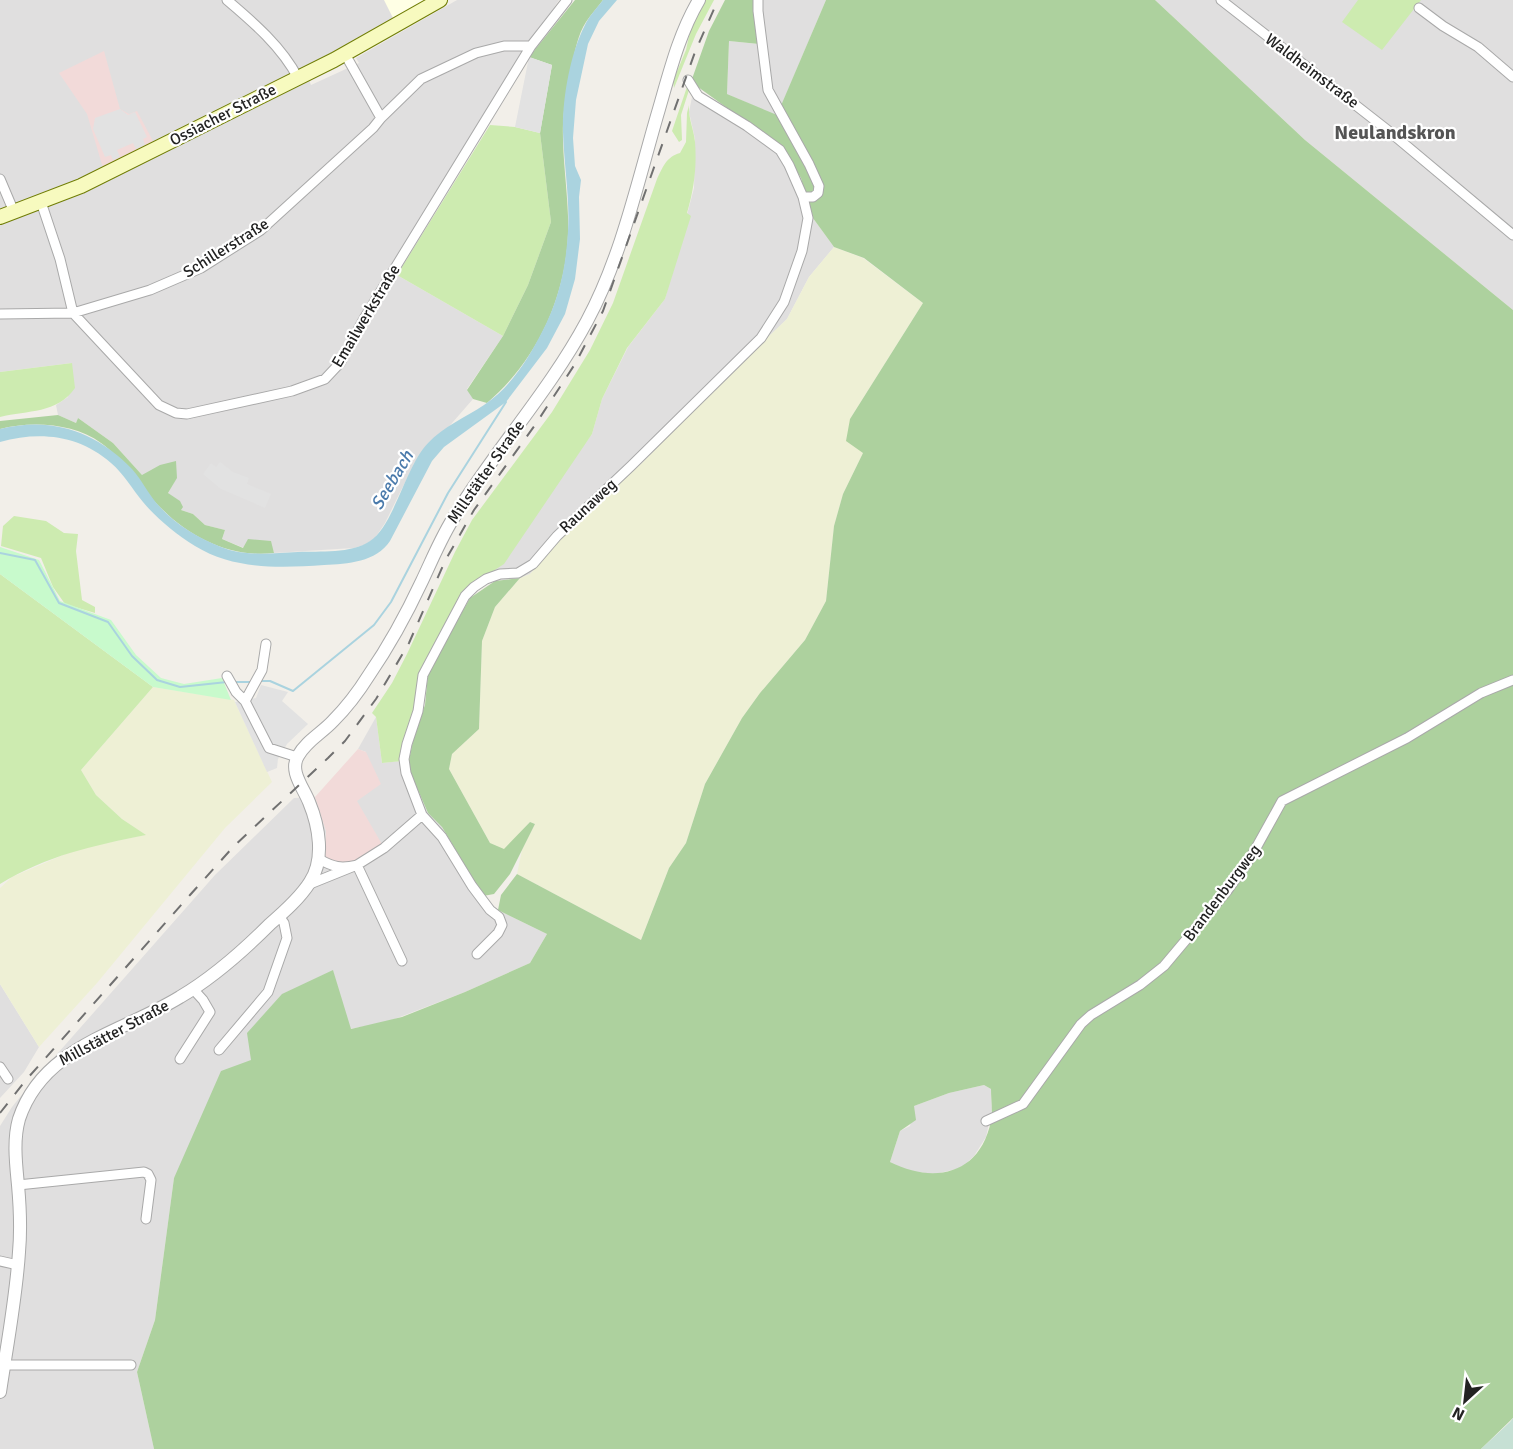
<svg xmlns="http://www.w3.org/2000/svg" width="1513" height="1449" font-family="Signika,sans-serif">
  <rect width="100%" height="100%" fill="#f2efe9"/>
  <path fill="#e0dfdf" d="M0,0H427L304,68L311,85L359,63L356,58L457,0H559L511,74L397,275L503,336L467,389L473,399L446,430L428,443L414,464L385,523L375,538L364,545L354,548L274,553L270,541L244,548L222,539L225,530L205,525L193,514L181,510L168,493L177,477L142,475L113,443L78,418L76,423L58,415L56,405L68,397L72,363L0,372Z
    M755,0H826L777,116L727,94L729,41L758,44Z
    M1155,0H1513V310L1305,140Z
    M692,97L780,146L801,178L810,214L834,247L809,277L787,319L530,574L520,578L495,581L484,577L592,434L602,399L628,347L665,299L694,188L695,139L689,112Z
    M376,717L382,763L409,760L410,772L428,813L442,827L483,896L498,910L547,934L530,963L465,992L387,1022L350,1029L333,971L251,1060L174,1178L155,1320L137,1372L154,1449H0V1126L12,1107L28,1087L215,875L294,798L315,797L326,831L325,856L382,846L356,801L366,752L358,749Z
    M0,984L39,1047L24,1072L0,1098Z
    M984,1085L991,1089L992,1110L986,1137L974,1156L961,1168L935,1174L907,1171L890,1162L900,1131L910,1126L914,1106L949,1093Z"/>
  <path fill="#f2dad9" d="M104,51L120,109L129,114L137,111L154,143L103,168L87,114L59,73Z
    M358,749L366,752L381,784L357,801L383,846L359,860L348,864L330,861L325,856L326,831L315,797Z"/>
  <path fill="#ffffe5" d="M384,0H427L394,20Z"/>
  <path fill="#eef0d5" d="M834,247L863,258L923,303L850,419L863,453L843,494L834,526L826,601L805,640L760,693L742,718L705,784L686,843L669,868L641,940L517,874L522,850L535,824L530,822L504,850L490,843L449,769L452,754L479,729L482,641L495,607L520,578L530,574L561,538L642,463L740,363L787,319L809,277Z
    M153,687L234,700L272,782L225,828L97,983L39,1047L0,984V888L12,877L77,849L145,835L122,819L96,795L81,770Z"/>
  <path fill="#cdebb0" d="M705,0H714L696,34L674,88L673,81L686,50L692,22Z
    M1358,0H1421L1382,50L1342,22Z
    M688,84L690,87L681,115L682,140L679,142L672,131Z
    M689,105C688,118 694,130 695,142C697,167 694,189 687,213L691,216L665,299L627,348L602,399L592,434L504,564L484,577L442,634L414,714L402,761L382,763L376,717L372,713L392,683L407,654L455,552L472,520L552,412L590,350L613,303L657,179C663,167 666,157 680,153L686,142L687,113Z
    M490,125L515,127L540,133L551,222L528,285L503,336L397,275Z
    M72,363L75,388C57,414 28,410 0,417V372Z
    M14,516L46,521L64,533L78,534L76,551L82,600L95,607V613L65,604L53,587L41,558L1,546L3,526Z
    M0,574L153,687L81,770L96,795L122,819L146,835C92,846 48,855 0,884Z"/>
  <path fill="#add19e" fill-rule="evenodd" d="M575,0H603C598,7 591,14 586,22C578,34 575,51 572,65C567,84 564,104 563,124C562,154 567,185 568,216C571,286 541,357 487,403L473,399L467,390L503,336L528,285L551,222L540,133L552,65L529,57Z
    M725,0H755L759,44L729,41L727,94L777,115L826,0H1155L1305,140L1513,310V1418L1481,1449H154L137,1372L155,1320L174,1178L221,1071L251,1060L247,1033L282,994L333,970L351,1029L402,1017L465,992L530,963L547,934L498,910L501,895L517,874L641,940L669,868L686,843L705,784L742,718L760,693L805,640L826,601L834,526L843,494L863,453L846,441L850,419L923,303L864,258L834,247L810,214L801,178L780,146L698,87L692,79L709,31ZM984,1085L991,1089C991,1100 993,1111 991,1121C980,1175 934,1184 890,1162L900,1131L916,1120L914,1106L949,1093Z
    M58,415L76,423L78,418L113,443L142,475L160,465L176,461L177,478L168,493L180,501L183,507L181,510L193,514L205,525L225,530L222,539L243,548L248,539L271,541L274,553C233,558 192,539 163,510C151,499 141,485 129,472C121,463 112,450 101,443C73,423 32,421 0,429V421Z
    M520,578L495,607L482,641L479,729L452,754L449,769L490,843L504,849L530,822L535,824L510,874L494,894L483,896L442,827L428,813L410,772L409,760L414,736L425,705L428,673L470,598L495,581Z"/>
  <path fill="#c6e0d4" d="M1513,1418V1449H1481L1510,1422Z"/>
  <path fill="#c8facc" d="M0,547L39,560L60,601L111,620L136,655L161,678L184,684L222,678L231,700L153,687L0,574Z"/>
  <path fill="#e2e2e2" d="M529,57L552,65L540,133L515,127Z
    M120,109L128,115L135,112L147,137L143,139L145,145L136,149L133,143L117,150L120,157L113,160L111,155L105,157L93,129L95,118Z
    M220,462L233,472L249,478L247,484L271,494L265,508L221,489L203,474L211,463L216,467Z
    M261,685L288,692L282,701L308,724L287,744L278,759L277,768L267,772L235,702L256,698Z"/>
  <path fill="#aad3df" d="M603,0H617L599,21L588,44L576,100L573,138L575,166L581,180L579,197L580,239L575,279L565,314L547,348L506,402L444,447L432,461L390,541C376,562 348,564 324,565C280,568 234,570 195,546C176,534 157,519 143,502C132,489 124,474 111,463C79,435 40,431 0,442V429C51,416 96,431 132,469C143,481 149,496 160,507C176,525 199,538 221,547C246,557 272,553 298,552C320,551 351,554 370,541C394,526 405,467 428,443C443,427 466,417 484,405C511,387 528,359 542,332C559,300 566,267 568,231C570,199 564,165 563,132C562,100 570,54 585,25C589,16 597,8 603,0Z"/>
  <g fill="none" stroke-linecap="round" stroke-linejoin="round">
    <path stroke="#aad3df" stroke-width="2" d="M0,553L35,560L59,603L108,622L132,656L157,680L180,687L227,682
      M260,681H270L293,691L374,625L391,602L448,493L506,402
      M233,682H251"/>
    <g stroke="#a9a9a9" stroke-width="11">
      <path id="minor" d="M227,0C253,22 282,47 298,78
        M758,0V11L768,90L809,164L819,186L818,193L813,197H803
        M1221,0L1390,132L1513,235
        M1419,8L1443,26L1478,47L1513,77
        M345,54L381,118
        M0,179L14,212
        M41,202L60,259L73,313L159,405L176,413L187,414L292,391L325,379L340,363L365,317L531,46L567,0
        M0,314L73,313L150,290L201,268L261,230L373,128L381,118L421,79L476,53L504,46H531
        M227,676L236,692L245,701L269,748L297,757
        M245,701L262,670L266,644
        M422,815L442,837L472,886L490,910L499,917L502,925L498,933L477,954
        M319,859C333,867 341,869 357,865L402,961
        M310,884L357,865L384,848L422,815L406,773L404,759L407,744L418,711L423,675L465,596L474,587L486,579L500,574L518,573L533,564L557,536L631,466L761,338L784,302L802,251L808,218L803,197L789,165L780,150L747,126L698,96L688,80
        M219,1050L268,992L287,938L284,923L279,916
        M180,1059L210,1012L203,1000L193,989
        M0,1067L8,1079
        M986,1121L1023,1104L1081,1024L1091,1015L1140,985L1164,966L1227,891L1251,857L1282,801L1407,738L1481,693L1513,680
        M18,1185L144,1172L148,1174L151,1180L146,1219
        M0,1261L18,1265
        M4,1365H131"/>
    </g>
    <g stroke="#a9a9a9" stroke-width="14">
      <path id="tertiary" d="M0,1392C7,1345 16,1299 19,1252C21,1230 20,1207 18,1185C16,1164 13,1140 19,1119C43,1046 122,1033 180,997C214,977 242,952 270,924C284,912 300,898 310,882C325,859 319,826 309,802C303,787 289,771 298,756C306,741 322,733 333,721C347,707 359,691 369,675C389,646 407,613 422,581C433,558 442,535 456,514C497,448 550,390 587,321C622,256 638,180 659,109C670,71 679,34 699,0"/>
    </g>
    <g stroke="#707d05" stroke-width="16">
      <path id="secondary" d="M0,217L81,186L334,60L440,0"/>
    </g>
    <use href="#minor" stroke="#fff" stroke-width="9"/>
    <use href="#tertiary" stroke="#fff" stroke-width="12"/>
    <use href="#secondary" stroke="#f7fabf" stroke-width="14"/>
    <path stroke="#707070" stroke-width="2" stroke-dasharray="12 12" stroke-linecap="butt" d="M0,1113L26,1080L190,895L234,846L328,758L345,741L376,699L409,643L445,561L474,510L535,425L575,364L603,311L695,52L718,0"/>
  </g>
  <g text-anchor="middle" dominant-baseline="central" stroke-width="4.5" stroke-linejoin="round" paint-order="stroke">
    <g font-size="16" fill="#222" stroke="#fff">
      <text transform="translate(1312 71) rotate(37)">Waldheimstraße</text>
      <text transform="translate(223 115) rotate(-27)">Ossiacher Straße</text>
      <text transform="translate(226 248) rotate(-32)">Schillerstraße</text>
      <text transform="translate(366 316) rotate(-59)">Emailwerkstraße</text>
      <text transform="translate(486 472) rotate(-55)">Millstätter Straße</text>
      <text transform="translate(588 506) rotate(-43)">Raunaweg</text>
      <text transform="translate(1222 893) rotate(-53)">Brandenburgweg</text>
      <text transform="translate(114 1033) rotate(-28)">Millstätter Straße</text>
    </g>
    <g font-size="18" font-style="italic" fill="#4a7aab" stroke="#fff">
      <text transform="translate(392 480) rotate(-59)">Seebach</text>
    </g>
    <g font-size="20" font-weight="bold" fill="#555" stroke="#fff">
      <text x="1395" y="132">Neulandskron</text>
    </g>
  </g>
  <g transform="translate(1465 1401) rotate(207)" stroke="#ffffff" stroke-width="4.5" paint-order="stroke">
  <path d="M0-4.5L10 22L0 15L-10 22Z" fill="#222222"/>
  <text y="-9" font-size="16" font-weight="bold" text-anchor="middle" fill="#222222">N</text>
  </g>
</svg>
